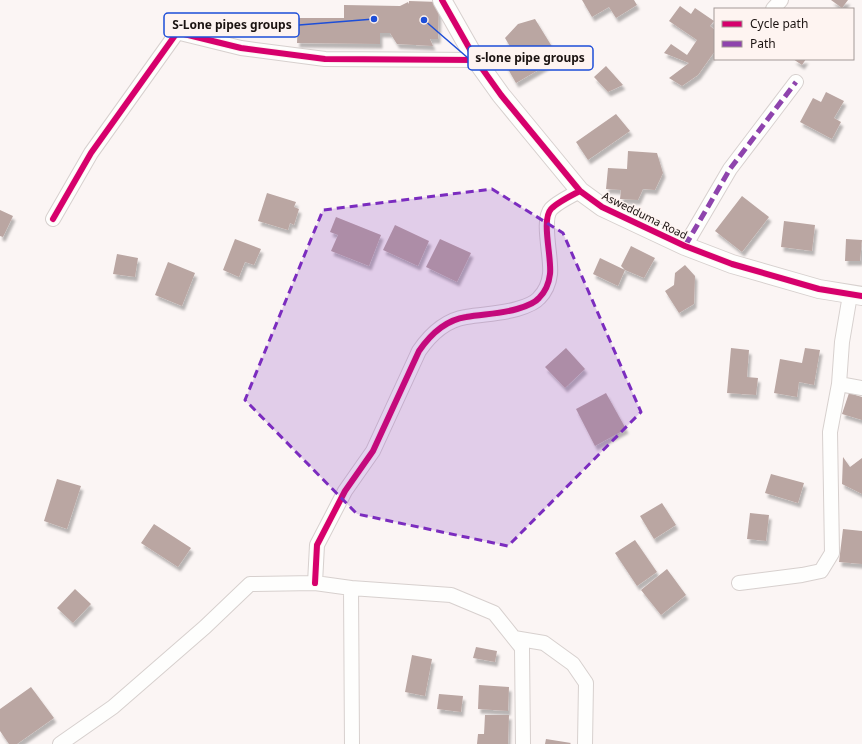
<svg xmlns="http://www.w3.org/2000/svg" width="862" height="744" font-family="'Noto Sans',sans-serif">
  <defs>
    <filter id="shadow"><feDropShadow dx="2.5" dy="4.5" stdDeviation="1" flood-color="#0004"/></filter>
  </defs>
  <rect width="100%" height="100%" fill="#fbf5f4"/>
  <path fill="#baa6a2" filter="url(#shadow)" d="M582,0H634L637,5L616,18L609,7L592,17Z
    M831,0H848L842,8Z
    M409,1L439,2L438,39H430L433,46L397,44L390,33H380V44L297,43L298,18H344V5L400,6L408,2L409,4Z
    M680,6L691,14L695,8L714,21L710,26L715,30V51L698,75L682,86L669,78L689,63L664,53L671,44L687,55L697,40L669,21Z
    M535,19L559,58L516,83L500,55L511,48L505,38L518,24Z
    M793,59H806L802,65Z
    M606,66L623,85L608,92L594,77Z
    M826,92L844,101L834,118L841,122L832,139L800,122L813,98L821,102Z
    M616,114L630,131L588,160L576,142Z
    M628,151L657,153L663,173L655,190L643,189L638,200L620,199L621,190L606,189L608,168L627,169Z
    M267,193L296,202L294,207L299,209L294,225L290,223L288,230L258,221Z
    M742,196L769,217L742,252L715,231Z
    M0,210L13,216L3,237L0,236Z
    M336,217L381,235L369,266L331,251L338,235L330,232Z
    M784,221L815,225L812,251L781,247Z
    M395,225L429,241L418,266L383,250Z
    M235,239L261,249L254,265L245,262L239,277L223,270Z
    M440,239L471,253L457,282L426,267Z
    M846,239L862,240L860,261H845Z
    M631,246L655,258L644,278L625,270L621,266Z
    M117,254L138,258L135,277L113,274Z
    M600,258L625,270L618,286L593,274Z
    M168,262L195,273L182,306L155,295Z
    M685,265L695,276L694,304L679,313L665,291L674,285L675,273Z
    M566,348L585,369L565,388L545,367Z
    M731,348L749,350L747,377L758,378L756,395L727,393Z
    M805,348L820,350L814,385L799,382L797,397L774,393L780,359L802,363Z
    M606,393L626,429L595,446L576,409Z
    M849,393L862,397V420L842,414Z
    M843,457L850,467L862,458V494L842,484Z
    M771,474L804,483L798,503L765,493Z
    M57,479L81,486L67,529L44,521Z
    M662,503L676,525L654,539L640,516Z
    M750,513L769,515L766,541L747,539Z
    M154,524L191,548L178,567L141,543Z
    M843,529L862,531V564L839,562Z
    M635,540L657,572L637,586L615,553Z
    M667,569L686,595L661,615L641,590Z
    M75,589L91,604L73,623L57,608Z
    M476,647L497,651L495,662L473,658Z
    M412,655L432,659L425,696L405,692Z
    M479,685L509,687L508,711L478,709Z
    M31,687L54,718L17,744H9L0,731V709Z
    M439,694L463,696L461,712L437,709Z
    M485,715H509L508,744H477L478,734H484Z
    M546,739L571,743L570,744H545Z"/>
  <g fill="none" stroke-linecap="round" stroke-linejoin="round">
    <g stroke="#d7d0ce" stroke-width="16">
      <path id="minor" d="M773,9L781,0
        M53,219L91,153L176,34L180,33L241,48L325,59L476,60
        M685,246L730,169L796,82
        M839,384L862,388
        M315,583L317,545L345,491L373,451L419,351C430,335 446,320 466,317C483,314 500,314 517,309C524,307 534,304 539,298C545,292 549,283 550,274C552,258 541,220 551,209C557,203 572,195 580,191
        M739,583L802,575L821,571L832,553L830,432L839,384L842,342L850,295
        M351,588L451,595L494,613L522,648L523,744
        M514,638L544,643L573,664L586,683L585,744
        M60,744L113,707L205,627L250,584L315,583L351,588L352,744"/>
    </g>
    <g stroke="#d7d0ce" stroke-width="20">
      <path id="tertiary" d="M442,0L476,60L501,95L580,191L602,207L636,223L685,246L732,264L819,289L862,296"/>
    </g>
    <use href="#minor" stroke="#fefefd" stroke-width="14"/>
    <use href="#tertiary" stroke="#fefefd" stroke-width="18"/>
    <path stroke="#8e44ad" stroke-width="5" stroke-dasharray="10 5" stroke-linecap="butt" d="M685,246L730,169L796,82"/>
    <g stroke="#fef4f1" stroke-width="8">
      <path id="cycleway" d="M442,0L476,60L501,95L580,191L602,207L636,223L685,246L732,264L819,289L862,296
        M53,219L91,153L176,34L180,33L241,48L325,59L476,60
        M315,583L317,545L345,491L373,451L419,351C430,335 446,320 466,317C483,314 500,314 517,309C524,307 534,304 539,298C545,292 549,283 550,274C552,258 541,220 551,209C557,203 572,195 580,191"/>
    </g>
    <use href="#cycleway" stroke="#d6006c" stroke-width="6"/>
  </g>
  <path fill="#7b2cbf" fill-opacity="0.2" stroke="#7b2cbf" stroke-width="3" stroke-dasharray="8 5" stroke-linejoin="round" d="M492,189L563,233L641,412L508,546L357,514L245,400L323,210Z"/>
  <g text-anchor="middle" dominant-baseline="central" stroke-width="3" stroke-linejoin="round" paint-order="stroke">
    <g font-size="11" fill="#1b1311" stroke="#fef4f1">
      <text transform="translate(645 215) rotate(26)">Aswedduma Road</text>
    </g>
  </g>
  <path fill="none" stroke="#1d4ed8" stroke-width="1.5" d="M374 19L299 25M424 20L468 58"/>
  <g fill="#1d4ed8" stroke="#fef4f1" stroke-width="1.5">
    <circle cx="374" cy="19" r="4"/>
    <circle cx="424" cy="20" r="4"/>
  </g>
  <g fill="#fef4f1" stroke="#1d4ed8" stroke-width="1.5">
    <rect x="164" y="13" width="135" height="24" rx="4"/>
    <rect x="468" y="46" width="125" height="24" rx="4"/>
  </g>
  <g font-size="12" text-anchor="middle" font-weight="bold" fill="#1b1311">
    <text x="232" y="29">S-Lone pipes groups</text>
    <text x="530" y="62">s-lone pipe groups</text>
  </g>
  <rect x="714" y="8" width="140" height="52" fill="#fef4f1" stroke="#a39a97"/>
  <rect x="722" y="21" width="20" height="6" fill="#d6006c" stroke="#a39a97"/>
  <text x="750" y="28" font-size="12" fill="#1b1311">Cycle path</text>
  <rect x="722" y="41" width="20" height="6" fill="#8e44ad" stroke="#a39a97"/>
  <text x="750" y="48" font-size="12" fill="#1b1311">Path</text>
</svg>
